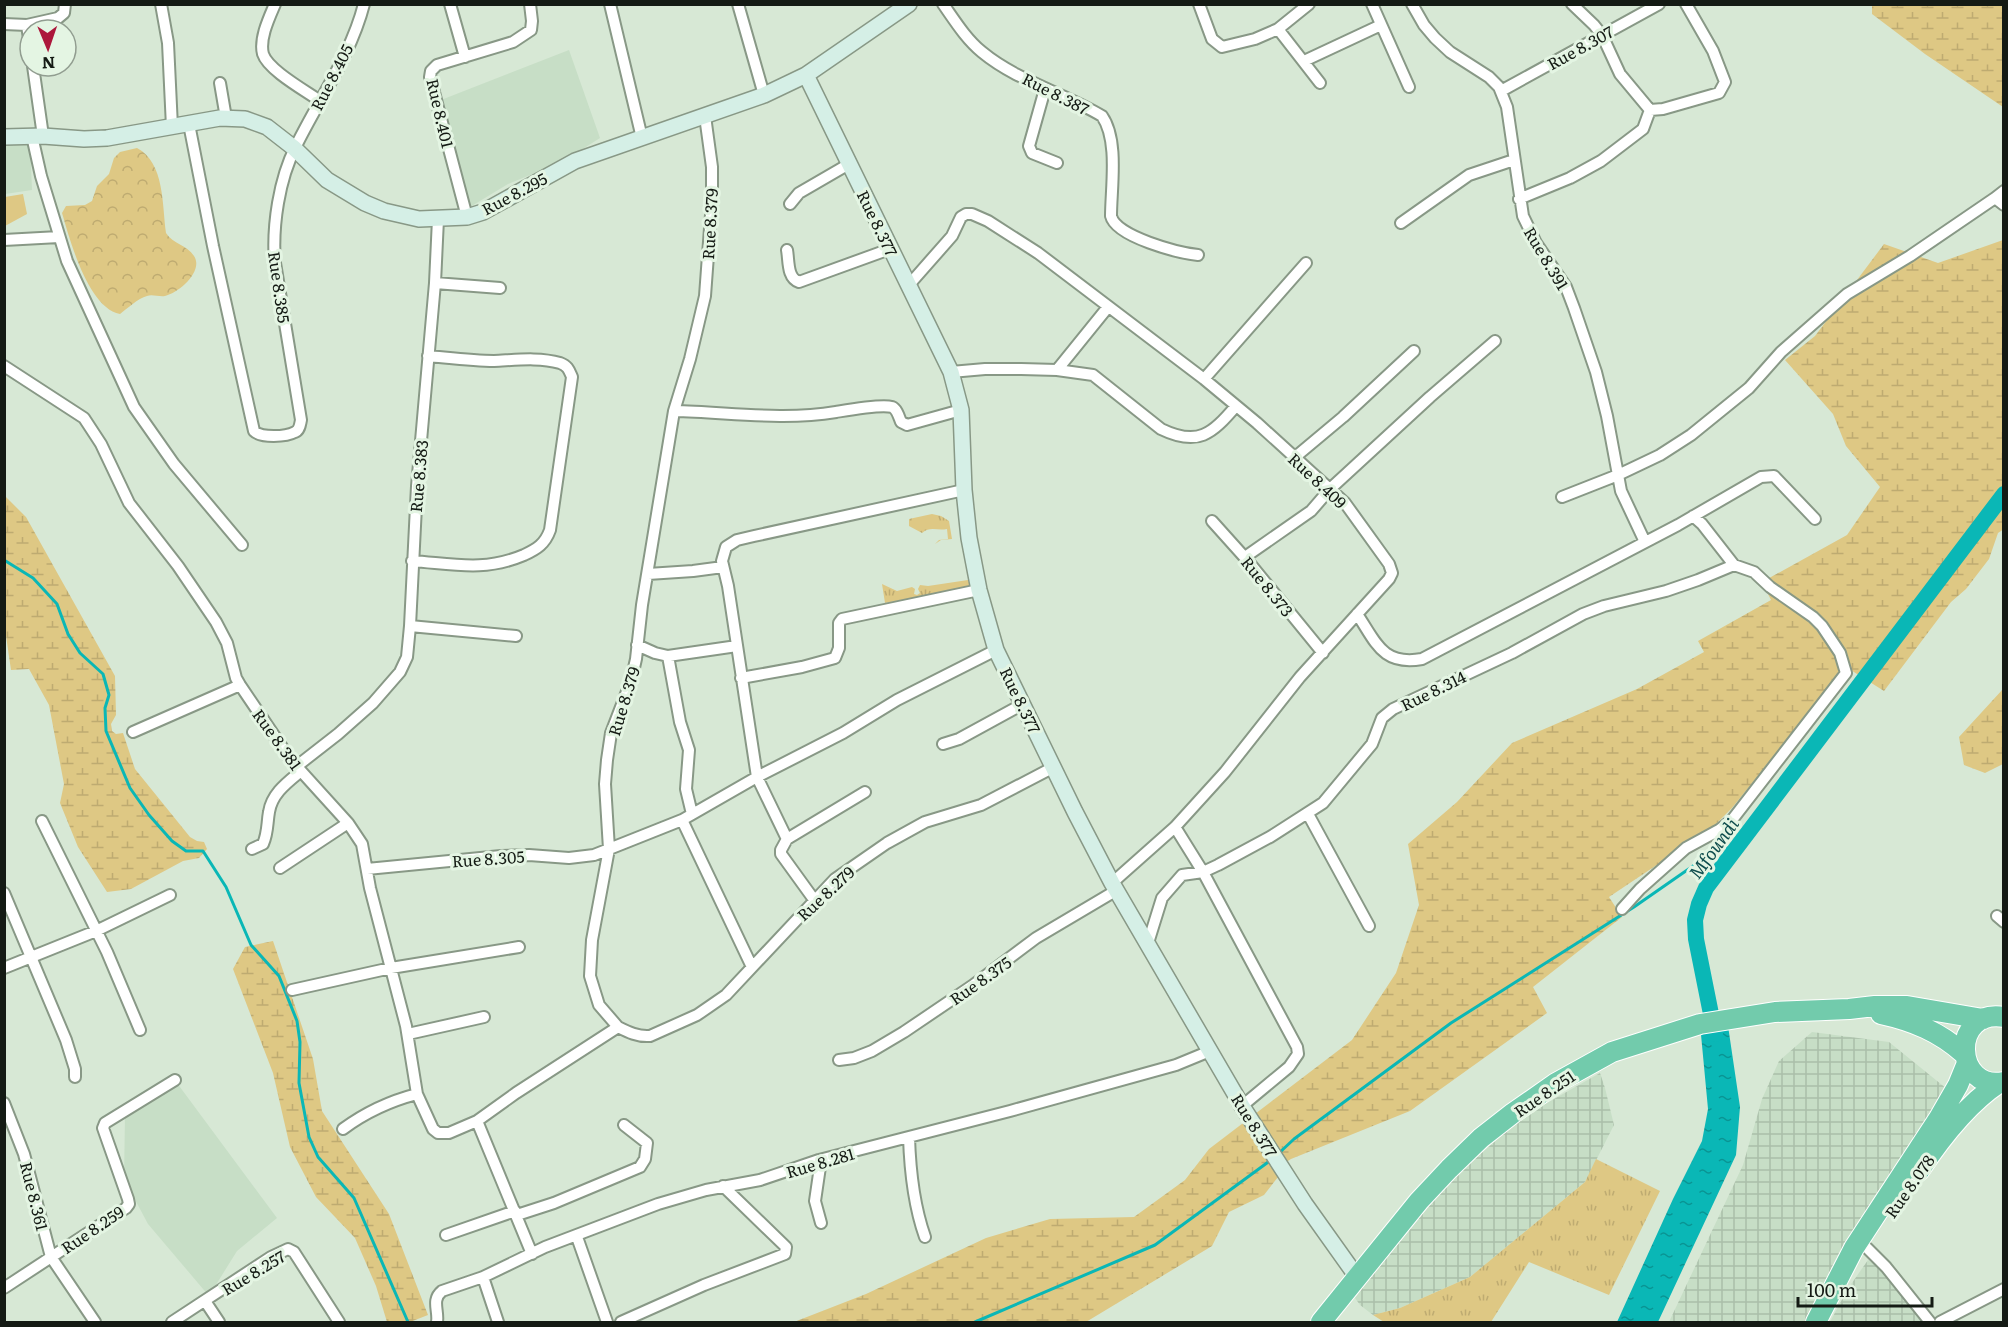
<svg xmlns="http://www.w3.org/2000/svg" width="2008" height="1327" font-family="Literata,serif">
  <defs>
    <pattern id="industrial-grid" width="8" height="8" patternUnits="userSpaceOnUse" patternTransform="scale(1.5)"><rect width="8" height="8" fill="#c7dec6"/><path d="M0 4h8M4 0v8" fill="none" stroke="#aabea9"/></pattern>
    <pattern id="grass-tufts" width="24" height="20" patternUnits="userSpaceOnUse" patternTransform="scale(1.5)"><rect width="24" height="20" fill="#dec884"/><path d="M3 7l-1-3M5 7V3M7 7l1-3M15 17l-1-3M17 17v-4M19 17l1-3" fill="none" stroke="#beab71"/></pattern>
    <pattern id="forest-crowns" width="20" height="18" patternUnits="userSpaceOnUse" patternTransform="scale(1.5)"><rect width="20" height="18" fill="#dec884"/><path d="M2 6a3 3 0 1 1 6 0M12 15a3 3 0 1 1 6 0" fill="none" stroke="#beab71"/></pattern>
    <pattern id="wetland-marsh" width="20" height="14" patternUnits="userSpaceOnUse" patternTransform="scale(1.5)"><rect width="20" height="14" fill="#dec884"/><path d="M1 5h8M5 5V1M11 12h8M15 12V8" fill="none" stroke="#beab71"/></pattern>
    <pattern id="water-ripples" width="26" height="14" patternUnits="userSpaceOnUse" patternTransform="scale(1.5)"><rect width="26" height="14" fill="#0ab7b6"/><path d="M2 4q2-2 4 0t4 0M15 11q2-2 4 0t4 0" fill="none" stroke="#099493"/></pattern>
  </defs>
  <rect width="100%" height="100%" fill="#d7e8d5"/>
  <path fill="#c7dec6" d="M569,50L600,138L562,162L508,184L470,207L441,100Z
    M30,142L32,190L5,194L4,144Z
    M177,1083L277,1218L237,1251L209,1296L148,1224L124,1179L125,1116Z"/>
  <path fill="url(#industrial-grid)" d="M1812,1032L1889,1042L1947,1089L1872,1200L1805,1322H1669L1743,1165L1762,1099L1779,1061Z
    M1600,1073L1605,1088L1614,1125L1585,1182L1470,1277L1400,1308L1373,1315L1360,1305L1355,1298L1387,1255L1454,1177L1524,1116Z
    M1868,1260L1892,1277L1923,1322H1830L1847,1290Z"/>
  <path fill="url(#grass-tufts)" d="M932,514L941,516L949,521L952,539L941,540L935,544L939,540L948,539L947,529C937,531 930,526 922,533L909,526V519Z
    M968,580L971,587L885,603L882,584L897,591L912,587L915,589L914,594L917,595L920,593L918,589L920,585L928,586Z
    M1596,1159L1660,1191L1609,1295L1529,1262L1491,1322H1384L1373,1315L1400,1308L1470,1277L1585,1182Z"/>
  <path fill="url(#forest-crowns)" d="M137,148C165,163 162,205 166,233C173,244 187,245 194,256C204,271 179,293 165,296C159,297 152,294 147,296C138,298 127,309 120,314C88,308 70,240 62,213L66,206L85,205L92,201L97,186L109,174L114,158L120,152Z"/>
  <path fill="url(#wetland-marsh)" d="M1872,5H2003V107L1925,54L1872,14Z
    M2003,240L2004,529L1998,533L1989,559L1966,589L1951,602L1884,691L1846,667L1732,808L1712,828L1609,897L1622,917L1533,987L1547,1013L1410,1111L1291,1159L1278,1167V1177L1264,1195L1229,1212L1212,1246L1086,1322H794L866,1294L986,1238L1050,1219L1134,1217L1185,1180L1209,1149L1352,1040L1396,973L1419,905L1408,844L1457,802L1512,743L1637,689L1704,652L1698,641L1771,600L1762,582L1847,535L1880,487L1846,446L1833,414L1785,360L1815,336L1884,244L1938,263Z
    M5,496L26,517L115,676L116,715L111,724L112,731L116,734L123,733L135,769L190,837L197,841L204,842L207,849L199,858L183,861L131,889L107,892L78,847L60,803L64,784L49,705L29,669L11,670L4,622Z
    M2003,689V764L1985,773L1964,765L1959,737Z
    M273,941L313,1059L322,1111L389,1214L428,1315L410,1322H387L376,1286L355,1238L316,1197L290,1147L273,1073L233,969L245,947Z"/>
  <path fill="#dec884" d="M23,194L27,214L5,226V197Z"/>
  <path fill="url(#water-ripples)" d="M1727,1019L1740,1107L1736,1155L1658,1322H1617L1673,1199L1702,1141L1708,1109L1700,1024Z"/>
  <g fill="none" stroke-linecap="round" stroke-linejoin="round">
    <path stroke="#0ab7b6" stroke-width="3" d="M4,560L33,578L57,604L68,634L80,653L103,674L109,695L105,708L106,731L130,788L149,815L172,841L186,851H203L226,887L251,945L279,976L297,1021L300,1042L299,1083L309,1137L318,1157L354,1198L408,1322
      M1278,1154L1294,1139L1451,1023L1634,907L1716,850L1738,846
      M975,1322L1155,1245L1271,1160"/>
    <path stroke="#0ab7b6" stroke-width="16" d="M1715,1034L1696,939L1695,920L1699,904L1706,888L2004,494"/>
    <g stroke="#889886" stroke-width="14">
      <path id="street" d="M161,4L168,43L172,127
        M275,4C269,18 259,39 263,54C268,70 306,91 320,101
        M450,4L465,57
        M610,4L642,138
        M738,4L764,95
        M943,4C955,21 966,39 982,52C1017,81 1064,93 1102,116C1119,140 1111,188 1111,216C1116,237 1179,253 1198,255
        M1199,4L1212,39L1222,47L1255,39L1278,29L1320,83
        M1372,4L1409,87
        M1412,4L1424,25L1435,38L1450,52L1489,77L1499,87L1507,107L1523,216L1536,243L1566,287L1574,308L1596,372L1607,416L1621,491L1645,542
        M1572,4L1594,25L1602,35L1620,74L1650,110L1663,109L1719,93L1725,82L1713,51L1686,4
        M4,24L27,25L30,46
        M27,25L58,18L64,13L65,4
        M1278,29L1309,4
        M1304,61L1381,25
        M33,66L43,136
        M220,83L226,118
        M1045,89L1029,146L1032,153L1057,163
        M1501,91L1659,4
        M189,124L213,246L254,431C261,438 286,437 295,432C300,430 300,424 301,420L275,263C272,226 279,179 296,146C319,99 351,55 364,4
        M32,136L41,176L67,261L134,407L174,464L242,545
        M2004,191L1995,198L2004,205
        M1519,199L1570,178L1601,161L1643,129L1650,110
        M790,204L799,193L849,164
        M467,217L430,77L431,71L437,65L513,42L531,30L532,21L530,4
        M438,219L435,283L417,486L410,626L516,636
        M1401,223L1469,175L1514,160
        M4,240L59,237
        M787,250C789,261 787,278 799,282L890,249
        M435,283L500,288
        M908,286L952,236L961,217L966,214H972L988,221L1038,253L1204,379L1257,423L1345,503L1389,564L1392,573L1389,579L1300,677L1225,772L1175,827L1112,883
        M4,366L84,418L101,444L129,503L178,566L216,622L227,643L236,678L240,685L290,759L348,823L362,844L370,888L406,1026L417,1094C390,1101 366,1112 343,1129
        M1057,370L1108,307
        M951,372L985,369H1021L1057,370L1093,375L1161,429C1198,447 1212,434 1236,406
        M1204,379L1306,263
        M674,411C728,412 782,421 836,412C848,410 881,404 892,407C897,409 899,417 901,422L907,425L961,410
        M1294,458L1343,417L1414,351
        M1562,497L1618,475L1660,455L1691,435L1749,388L1781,352L1847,294L1910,256L1995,198
        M1212,521L1247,560L1323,653
        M1245,557L1311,511L1330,489L1430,397L1495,341
        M412,561C454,564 484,572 524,555C537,549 545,544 550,530L572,377C569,370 568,366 560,363C539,357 516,360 494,361C473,361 450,358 428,356
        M648,574L693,571L723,567
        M1357,614C1376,642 1382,666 1422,659L1678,525L1761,477L1774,476L1815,519
        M637,645L655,653L668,656L737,646
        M668,656L680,722L689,750L686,789L692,814
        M741,678L802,667L835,658L839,648V623L842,619L979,590
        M133,732L240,685
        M943,744L959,739L1023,704
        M297,766L338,734L373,703L400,672L407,657L410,626
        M1308,814L1369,926
        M682,820L752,967
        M42,821L107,952L140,1030
        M1175,827L1203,872L1297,1047L1298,1054L1289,1067L1242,1106
        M787,839L757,777L728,586L722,561L726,547L737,540L754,536L964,490
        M252,849L263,844C268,833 267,823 269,812C272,793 288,782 301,771
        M280,868L348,823
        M367,869L501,856L529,855L569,858L594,855L682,820L757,777L843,733L897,700L996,650
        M4,893L66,1040L75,1069V1077
        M815,901L781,854V850L787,839L865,792
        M1622,909L1640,889L1686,848L1719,830L1732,820L1846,673L1840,653L1822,626L1813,617L1770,587L1754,572L1734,565L1702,524L1693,516
        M1997,916L2004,922
        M1148,943L1162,898L1182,875L1203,872L1218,865L1270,837L1323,803L1372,744L1382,718L1393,709L1512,653L1583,614L1604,606L1666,591L1698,580L1734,565
        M4,968L96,931L170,895
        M292,990L391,968L519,947
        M618,1027C628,1032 638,1037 650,1036L697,1015L726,995L835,879L887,843L925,822L981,805L1054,767
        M408,1034L484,1017
        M839,1060L854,1058L872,1051L904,1032L972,986L1036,938L1117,890
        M417,1094L433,1129L438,1133H449L477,1121L516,1093L618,1027L599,1005L590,976L592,940L609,849L605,784L607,760L611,733L631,681L636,659L642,605L674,411L690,359L705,296L712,201V167L705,116
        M4,1103L24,1154L51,1257L95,1322
        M477,1121L532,1254
        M909,1137C910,1170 914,1206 925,1237
        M821,1160L815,1201L821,1223
        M517,1215L554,1203L640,1167L645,1159L647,1143L624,1125
        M446,1235L515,1211
        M577,1237L607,1322
        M1867,1248L1886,1267L1930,1322
        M4,1288L126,1208L129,1204L128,1199L103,1128L105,1123L175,1080
        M205,1301L219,1322
        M172,1322L271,1257L288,1249L294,1252L339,1322
        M437,1322C439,1311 431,1300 442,1291L483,1277
        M498,1322L483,1277L545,1247L658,1204L706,1190L760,1180L819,1160L1010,1111L1176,1065L1210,1051
        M621,1322L704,1285L785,1254L786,1247L723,1186
        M1940,1322L2004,1289"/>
    </g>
    <g stroke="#889886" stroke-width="18">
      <path id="secondary" d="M806,75L951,372L961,410L964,490L969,538L979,590L996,650L1075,812L1112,883L1242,1106L1305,1204L1357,1277
        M4,137L43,136L84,139L107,138L220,118L245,119L267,127L294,148L327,180L365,203L384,211L419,219L467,217L483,212L575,161L764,95L806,75L909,4"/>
    </g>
    <g stroke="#fff" stroke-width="22">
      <path id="highway" d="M1881,1014C1913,1021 1940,1032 1964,1054
        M2004,1017C1950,1008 1954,1092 2004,1082
        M1919,1171C1941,1138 1967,1104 1999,1083
        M1321,1322L1419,1201L1449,1169L1481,1138L1513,1113L1556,1083L1612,1052L1700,1024L1775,1012L1849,1009L1875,1006H1907L1983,1019
        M1816,1322L1854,1248L1939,1118L1958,1085L1967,1063"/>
    </g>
    <use href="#street" stroke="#fff" stroke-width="10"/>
    <use href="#secondary" stroke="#d5efe6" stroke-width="15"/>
    <use href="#highway" stroke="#72cbac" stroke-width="20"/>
  </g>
  <g text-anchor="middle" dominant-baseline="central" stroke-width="6" stroke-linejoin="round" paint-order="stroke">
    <g font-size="16" fill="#141a14" stroke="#e4f5e3">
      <text transform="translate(1580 47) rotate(-29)">Rue 8.307</text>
      <text transform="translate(331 77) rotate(-63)">Rue 8.405</text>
      <text transform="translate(1056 93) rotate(27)">Rue 8.387</text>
      <text transform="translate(441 113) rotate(77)">Rue 8.401</text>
      <text transform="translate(514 193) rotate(-28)">Rue 8.295</text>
      <text transform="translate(878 223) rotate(64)">Rue 8.377</text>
      <text transform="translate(709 224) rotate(-87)">Rue 8.379</text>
      <text transform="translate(1547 258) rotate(59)">Rue 8.391</text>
      <text transform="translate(280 287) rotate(82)">Rue 8.385</text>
      <text transform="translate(418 476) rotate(-85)">Rue 8.383</text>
      <text transform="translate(1318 480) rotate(43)">Rue 8.409</text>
      <text transform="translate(1268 586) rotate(51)">Rue 8.373</text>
      <text transform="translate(1433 690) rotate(-26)">Rue 8.314</text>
      <text transform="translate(1021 700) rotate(64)">Rue 8.377</text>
      <text transform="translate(623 701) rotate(-73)">Rue 8.379</text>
      <text transform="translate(278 739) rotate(54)">Rue 8.381</text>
      <text transform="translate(488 858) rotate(-4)">Rue 8.305</text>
      <text transform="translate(825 893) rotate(-43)">Rue 8.279</text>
      <text transform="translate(980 980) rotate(-35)">Rue 8.375</text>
      <text transform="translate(1544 1093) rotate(-34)">Rue 8.251</text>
      <text transform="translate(1255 1125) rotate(58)">Rue 8.377</text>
      <text transform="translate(820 1162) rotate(-16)">Rue 8.281</text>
      <text transform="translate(1909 1186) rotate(-55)">Rue 8.078</text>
      <text transform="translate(35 1196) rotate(76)">Rue 8.361</text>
      <text transform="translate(92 1229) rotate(-34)">Rue 8.259</text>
      <text transform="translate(253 1272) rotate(-31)">Rue 8.257</text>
    </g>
    <g font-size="18" font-style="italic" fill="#0e4d4d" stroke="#e4f5e3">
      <text transform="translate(1713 848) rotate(-54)">Mfoundi</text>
    </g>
  </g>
  <rect width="2008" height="1327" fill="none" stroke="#141a14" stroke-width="12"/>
  <g transform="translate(48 48) rotate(178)"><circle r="28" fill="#e4f5e3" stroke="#919d90" stroke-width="1.5"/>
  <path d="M0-4.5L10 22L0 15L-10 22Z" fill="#ac173b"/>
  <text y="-9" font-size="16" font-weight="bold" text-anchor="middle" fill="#141a14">N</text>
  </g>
  <path d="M1798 1297v9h134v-9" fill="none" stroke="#141a14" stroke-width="3"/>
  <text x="1807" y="1297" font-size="18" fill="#141a14" stroke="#e4f5e3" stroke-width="4.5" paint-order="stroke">100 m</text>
</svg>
